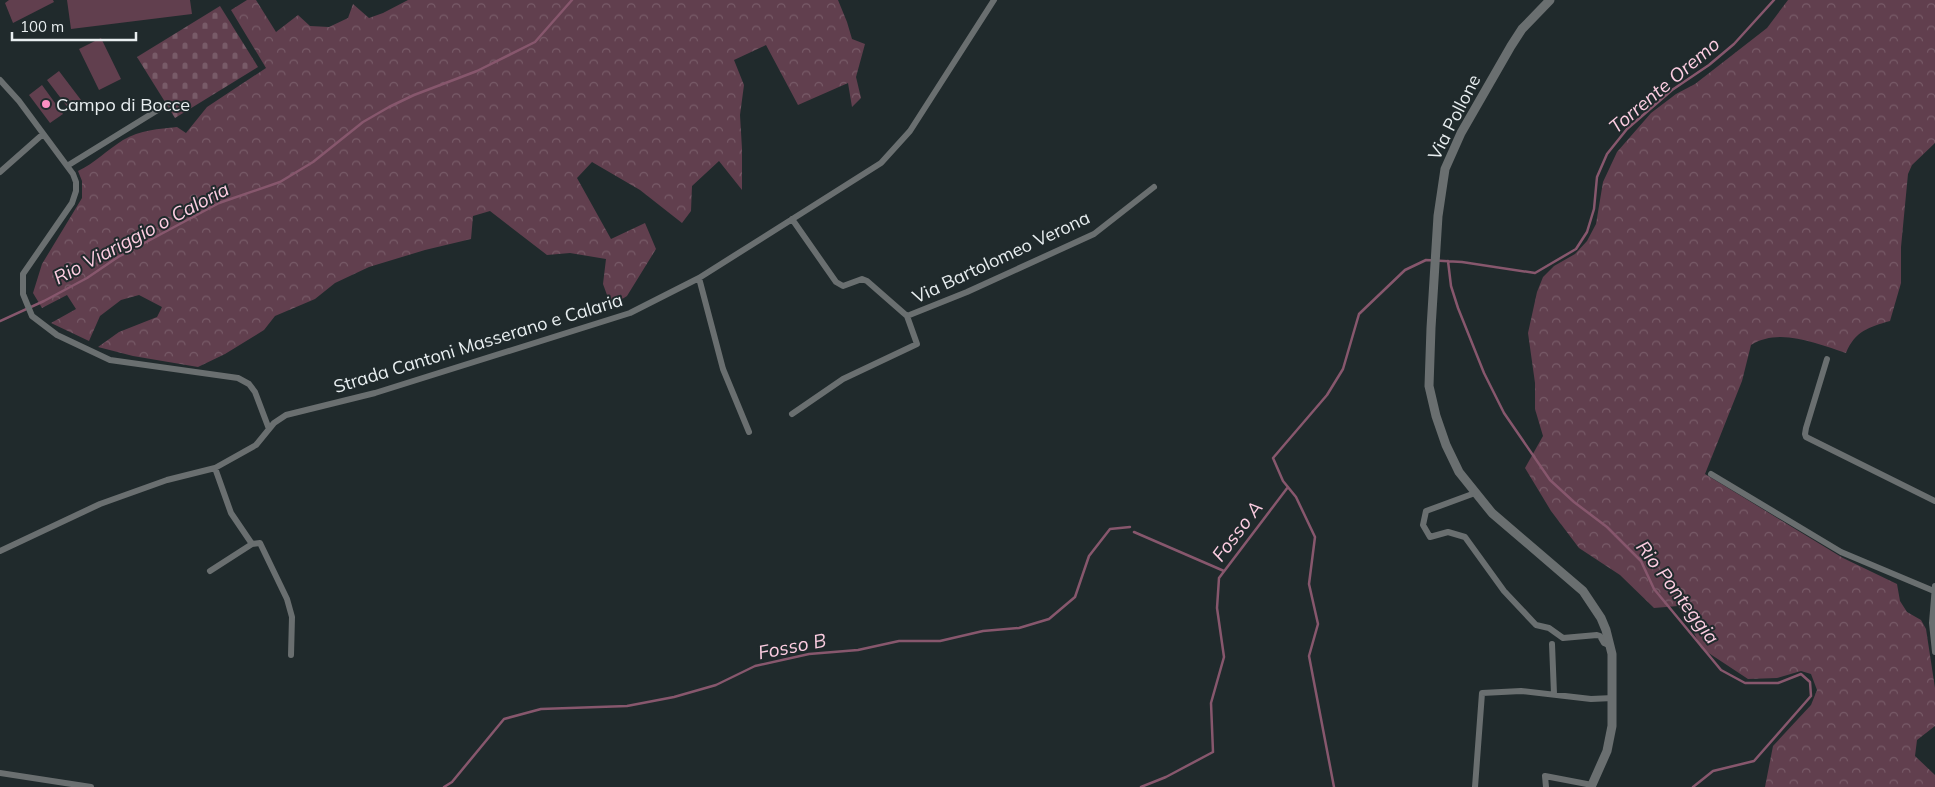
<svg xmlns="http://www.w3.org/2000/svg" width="1935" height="787" font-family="Mulish,sans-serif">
  <defs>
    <pattern id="forest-crowns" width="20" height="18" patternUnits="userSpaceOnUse" patternTransform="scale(1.25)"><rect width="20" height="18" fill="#613f4e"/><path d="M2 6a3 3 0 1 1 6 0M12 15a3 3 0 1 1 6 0" fill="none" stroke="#785b68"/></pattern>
    <pattern id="cemetery-stones" width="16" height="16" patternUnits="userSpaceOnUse" patternTransform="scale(1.25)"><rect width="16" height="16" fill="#613f4e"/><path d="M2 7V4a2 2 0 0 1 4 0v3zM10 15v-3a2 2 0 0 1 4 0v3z" fill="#785b68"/></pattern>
  </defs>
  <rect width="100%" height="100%" fill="#202a2c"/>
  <path fill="url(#forest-crowns)" d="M247,0H256L276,32L298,15L310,26L329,27L348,18L353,4L369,18L383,13L408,0H838L847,22L852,39L865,44L856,77L861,98L852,107L848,83L798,105L766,45L734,60L744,85L740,115L742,149V190L719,161L692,186L691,211L682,223L640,190L592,162L577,178L611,239L645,223L656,249L627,296L611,306L603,284L606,259L570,253L547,255L490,211L473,216L471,239L425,250L369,267L335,283L315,299L275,316L264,330L225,354L198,367L133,356L98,347L119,332L157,317L162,307L139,295L121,300L100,316L89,341L51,323L76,309L67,295L42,308L33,293L42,264L82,198V181L78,171C95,163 107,150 123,140C140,130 159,129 177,127L186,133L207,107L266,68L231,10Z
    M1788,0H1935V143L1912,165L1908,174L1901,247V283L1890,321C1869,327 1855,331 1846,353C1817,344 1780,327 1751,345L1742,381L1705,474L1843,558L1897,584L1900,601L1907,612L1921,620L1926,629L1935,688V726L1917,740L1915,756L1935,775V787H1765L1773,746L1811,705L1817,690L1811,674L1801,671L1777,678L1748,679L1701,648L1688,620L1678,606L1654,608L1620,575L1579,548L1551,511L1525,468L1543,436L1535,409V383L1528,333L1537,292L1543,277L1554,266L1575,254L1587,241L1596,224L1603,182L1617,152L1651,113L1676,94L1695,84L1767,28Z"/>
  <path fill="url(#cemetery-stones)" d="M220,6L258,67L175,118L137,57Z"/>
  <path fill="#613f4e" d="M9,0H53L54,2L13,23L5,3Z
    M67,0H190L192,14L71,29Z
    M101,38L121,79L99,90L79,49Z
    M59,71L81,100L69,109L47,80Z
    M42,85L63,114L50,123L29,95Z"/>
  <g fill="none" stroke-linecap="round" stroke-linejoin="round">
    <path stroke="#87576d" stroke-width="2.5" d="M1448,261L1451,286L1458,308L1484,373L1504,413L1550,480L1574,502L1607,527L1641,561L1654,589L1721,670L1745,683H1778L1801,674L1810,682L1811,696L1754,761L1713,771L1693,787
      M0,321L44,301L87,278L118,257L219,203L280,182L313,162L363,122L389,107L414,95L477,71L535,42L572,0
      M1134,532L1224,571
      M444,787L452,782L504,719L541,709L627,706L674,697L716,685L755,666L809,654L858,650L899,641H940L983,631L1019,628L1049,619L1075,597L1089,556L1110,529L1130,527
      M1141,787L1166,777L1213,752L1211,703L1224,657L1217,608L1219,578L1288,487
      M1334,787L1309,656L1318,624L1309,584L1315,537L1296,497L1283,481L1273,458L1327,395L1343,369L1359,314L1405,270L1426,260L1462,262L1535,273L1576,249L1587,232L1594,209L1597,177L1607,154L1627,129L1672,90L1709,65L1734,44L1774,0"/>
    <path stroke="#6a6f70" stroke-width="6" d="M0,80L19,101L73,174L76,182V191L72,203L23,274V294L32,316L57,335L110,360L238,378L249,384L255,392L269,429
      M67,166L161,108
      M0,172L43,134
      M792,219L836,282L843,286L862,279L867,281L907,316L967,292L1094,234L1154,187
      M699,278L723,369L749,432
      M1827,359L1806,428L1805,434L1806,437L1935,501
      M792,414L843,379L917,344L907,316
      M215,468L231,513L252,544
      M1711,474L1841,552L1934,591
      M1475,493L1426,511L1423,525L1430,537L1448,532L1465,537L1504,591L1536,625L1549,628L1563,638L1597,635L1600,636L1604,643L1611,646
      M0,551L100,504L167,480L215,468L256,445L274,423L286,415L375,393L630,313L699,278L881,163L910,131L994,0
      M210,571L252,544L260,543L287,599L292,617L291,655
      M1935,586L1932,623L1935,652
      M1552,644L1554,694
      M0,773L91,787
      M1475,787L1482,693L1521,691L1591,699L1613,698
      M1546,787L1545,776L1592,785"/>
    <path stroke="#6a6f70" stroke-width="9" d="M1550,0L1522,29L1511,46L1461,133L1445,169L1438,216L1431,328L1429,386L1436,416L1446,445L1459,472L1492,513L1583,591L1601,618L1606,630L1612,654V726L1607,751L1591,787"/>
  </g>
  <circle fill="#fc8fc2" stroke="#202a2c" stroke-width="2" cx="46" cy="104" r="5"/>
  <g text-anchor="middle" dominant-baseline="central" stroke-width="4" stroke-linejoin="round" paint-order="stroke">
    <g font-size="18" fill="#e8eef0" stroke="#202a2c" text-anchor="start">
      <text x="56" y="104">Campo di Bocce</text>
    </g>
    <g font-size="18" fill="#e8eef0" stroke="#202a2c">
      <text transform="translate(1454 117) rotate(-63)">Via Pollone</text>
      <text transform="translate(1001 257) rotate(-25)">Via Bartolomeo Verona</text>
      <text transform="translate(478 343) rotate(-17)">Strada Cantoni Masserano e Calaria</text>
    </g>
    <g font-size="19" font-style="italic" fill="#fdcee2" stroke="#202a2c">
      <text transform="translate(1664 85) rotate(-40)">Torrente Oremo</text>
      <text transform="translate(141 233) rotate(-28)">Rio Viariggio o Caloria</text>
      <text transform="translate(1237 531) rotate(-53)">Fosso A</text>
      <text transform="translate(1678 592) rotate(53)">Rio Ponteggia</text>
      <text transform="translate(792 646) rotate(-11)">Fosso B</text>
    </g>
  </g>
  <path d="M12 32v8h124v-8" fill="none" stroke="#e8eef0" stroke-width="2.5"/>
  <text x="20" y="32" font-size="15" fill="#e8eef0" stroke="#202a2c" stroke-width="4" paint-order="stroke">100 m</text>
</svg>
